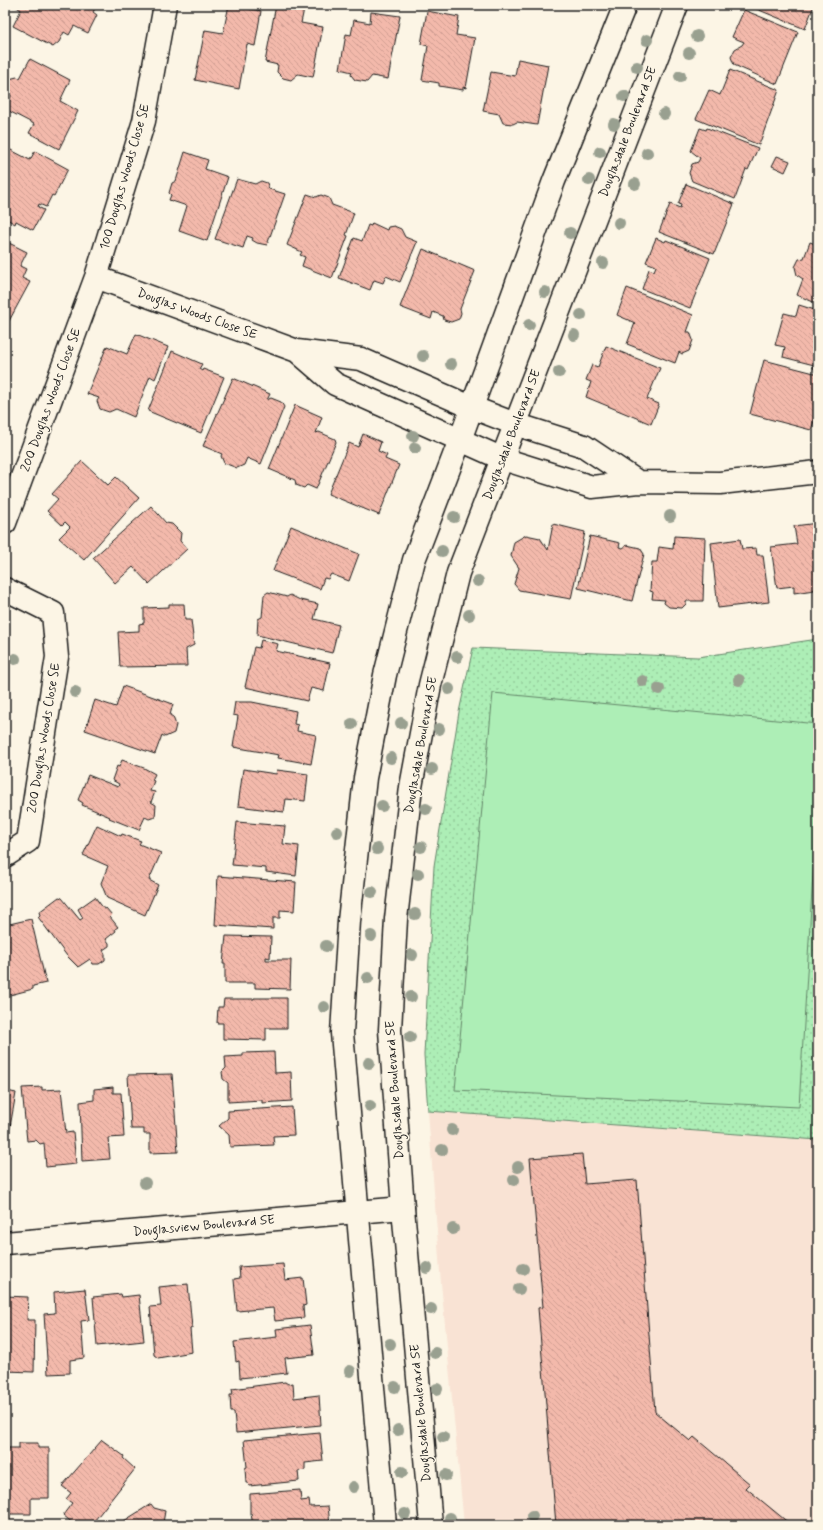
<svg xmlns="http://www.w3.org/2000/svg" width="823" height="1530" font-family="Mynerve,sans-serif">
  <defs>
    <pattern id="park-dots" width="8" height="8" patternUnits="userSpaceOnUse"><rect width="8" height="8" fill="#adeeb6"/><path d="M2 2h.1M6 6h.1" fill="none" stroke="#94cc9c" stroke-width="1.8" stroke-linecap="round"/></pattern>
    <pattern id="building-back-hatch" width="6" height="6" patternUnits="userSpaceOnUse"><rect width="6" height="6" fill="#f3b9ab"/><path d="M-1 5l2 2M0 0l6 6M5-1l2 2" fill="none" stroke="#d09e93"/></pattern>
  </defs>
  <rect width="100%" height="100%" fill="#fcf5e5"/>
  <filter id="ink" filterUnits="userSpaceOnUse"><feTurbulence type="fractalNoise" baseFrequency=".025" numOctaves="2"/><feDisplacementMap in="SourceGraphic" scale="8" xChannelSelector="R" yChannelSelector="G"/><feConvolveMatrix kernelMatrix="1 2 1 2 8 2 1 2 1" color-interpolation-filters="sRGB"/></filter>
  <g filter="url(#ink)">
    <path fill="#f9e3d4" d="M428,1111L818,1140V1525H464L440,1272Z"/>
    <path fill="url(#park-dots)" stroke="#648569" d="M818,639V1140L428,1111L424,1055L434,866L459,712L473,648L698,657Z"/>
    <path fill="#adeeb6" stroke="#648569" d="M493,693L818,724V790L799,1107L455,1090Z"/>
    <path fill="url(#building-back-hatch)" stroke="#1c1c1c" d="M14,5H97L93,12L97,15L88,33L74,26L69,35L64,32L59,42L53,47L13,26L21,10Z
      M229,5L261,11L255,46L247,44L239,89L195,80L205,30L223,33Z
      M276,5L304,9L301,23L323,27L313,77L298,74L291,80L283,78L277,72L278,65L265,62Z
      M747,5H814L805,29Z
      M744,10L798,32L777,84L734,65L731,57L735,49L742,45L744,42L732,37Z
      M427,11L459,17L456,35L475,38L466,88L463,87V90L439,86V83L422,80L428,46L421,44Z
      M371,12L400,16L388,79L372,76L367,82L355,80L351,75L352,72L340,69L346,34L351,35L354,20L370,23Z
      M30,59L70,80L60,101L78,111L59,149L29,133L34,124L5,109L11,96L6,86L9,79L17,77L20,78Z
      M518,59L548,65L537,125L517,122L513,124L503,123L499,114L483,111L491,72L515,76Z
      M730,70L779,90L759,145L696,119L709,90L720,95Z
      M700,128L706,130L707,128L758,148L748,170L746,169L735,199L692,181L689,173L692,164L698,162L700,158L691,151Z
      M5,147L30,160L35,151L68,169L54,196L52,195L46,207L39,204L38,207L44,210L33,230L16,221L15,224L5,218Z
      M185,152L208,160L205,169L228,177L207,241L179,231L187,206L169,200L171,195L169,193L172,183L176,181Z
      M777,156L790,161L785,172L772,166Z
      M237,179L255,184L261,181L267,183L269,189L285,194L267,245L257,243L252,240L253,238L247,236L243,248L215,239Z
      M686,184L734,204L714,254L659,232L670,204L680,208L681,205L678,204Z
      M307,194L316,197L321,195L329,198L332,205L354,213L346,235L348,236L332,278L302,266L305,257L300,255L302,252L287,245Z
      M372,223L387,230L388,227L394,226L401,229L405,237L417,242L400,282L386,276L383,283L374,280L370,290L339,278L354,238L362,241L368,225L371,226Z
      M656,238L665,242L666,240L710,258L690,308L642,289L649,269L654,271L656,266L646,262Z
      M5,241L27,252L20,266L26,269L22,278L30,282L9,321L5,319Z
      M810,242L818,245V304L797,295L803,279L797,275L795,267L799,259L804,258Z
      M423,249L475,271L460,309L461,313L459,319L451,322L444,320L443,316L433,312L431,319L400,307Z
      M627,288L693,315L687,332H690L693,340L689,351L682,354L679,352L675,363L627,344L635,323L617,315Z
      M799,305L818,311V370L813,368L814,365L783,357L785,347L775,345L784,313L796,316Z
      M136,334L168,347L155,379L150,376L134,417L116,409L109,412L100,409L97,401L99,398L87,394L107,346L127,354Z
      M606,346L660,368L647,399L659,404L651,424L586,397L591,382L586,380L592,365L598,367Z
      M172,351L202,364L199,369L202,371L203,369L224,377L201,433L148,411Z
      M764,360L818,374V409L811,430L750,414Z
      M233,378L270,394L267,400L271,398L281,402L284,407L261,464L247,458L244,465L237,468L224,463L221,456L222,454L203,446Z
      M295,405L322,417L316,433L319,432L335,439L336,442L316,489L307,485L304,488L296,485L295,480L269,469Z
      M363,434L381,442L378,451L387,455L385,459L399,465L379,515L328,494L349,443L358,447Z
      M82,461L108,485L116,477L139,498L84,560L59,538L70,527L65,522L62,525L47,511L58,499L52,494Z
      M151,506L166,523L172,524L181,533L180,541L187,549L149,584L133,567L115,583L93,558Z
      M818,523V588L814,589V590L794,593V586L777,588L771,547L797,544L794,526Z
      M553,524L585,532L571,599L519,590L514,584L519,568L511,556L514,542L526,535L540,538L548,550Z
      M291,526L359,554L349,581L331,574L328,579L324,578L320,589L273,571Z
      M590,536L620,543L619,547L623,548L627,545L640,548L644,554L632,601L578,588Z
      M674,536L705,538L703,601H686V604L682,608L669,607L664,603L665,600L652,599L653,592L650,591L652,562H657L659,547L673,549Z
      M740,539L742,549L756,548L757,555H763L769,602L718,608L711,543Z
      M268,592L287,597L290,595L300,600L318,604L314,619L339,625L332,653L257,635L258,619L262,617L264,595Z
      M169,604H184L185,620H191L194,645L186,649L187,666L120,667L118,632L139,631V624L144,623V608L169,607Z
      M261,640L278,644L276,651L330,663L324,691L311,688L307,701L245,687L254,647L259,648Z
      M123,686L173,704L170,715L173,717L176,725L174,733L165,737L162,735L155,754L85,730L95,700L116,707Z
      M235,702H252L296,711L294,724L298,725L297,731L316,735L311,764L278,758L279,755L233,747L238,716L233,715Z
      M122,760L144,768L155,774L152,780L154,781L150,791L155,792L151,802L156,805L155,817L149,819L145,817L139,830L109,818L110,817L82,805L83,803L78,800L88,775L118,787L119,784L112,780L117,766L119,767Z
      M243,769L276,774L277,770L308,774L305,801L286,799L284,812L238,806Z
      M237,822L285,826L283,844L299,846L296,876L266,872V868L232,865Z
      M97,825L121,836L122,834L141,841L139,844L161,853L149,880L158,885L145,915L107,898L101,883L108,866L83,855Z
      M218,876L296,882L294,911L280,910V918H273V929L215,925Z
      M59,897L62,898L80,920L83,918L78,909L95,897L104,909L106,908L112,915L110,917L118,927L115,929L116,931L106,939L109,943V946L103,950L105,954V960L99,964H93L90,959L78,967L67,956L38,917L40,915L39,912Z
      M31,919L46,983L33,986V989L6,996L5,925Z
      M226,936L271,937L270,958L266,957V960H291L290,989L255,988V983H225V964H223Z
      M254,998H287V1028H266V1040L223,1039V1023H217L218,1007H223L224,999H254Z
      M274,1052L275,1073L291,1072L292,1101L262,1103V1100L228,1102V1083L223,1079L222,1072L226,1068L225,1057L243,1056V1053Z
      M172,1074L178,1152L150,1153V1134H144V1129H131L128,1075Z
      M42,1087V1090L61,1089L66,1133L73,1132L76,1164L46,1167L44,1143L40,1144L36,1140L27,1141L22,1088Z
      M113,1087V1093H121L124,1137L108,1138L110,1159L82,1161L80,1102L94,1100V1089Z
      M5,1088L7,1091L16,1093L7,1144H5Z
      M292,1107L294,1135L273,1136L274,1145L230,1147L229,1135L219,1126L228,1118V1111Z
      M582,1154L585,1184L637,1180L655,1412L690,1441L694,1437L750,1484L746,1488L790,1524L818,1522V1525H556L538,1308L543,1307L530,1158Z
      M283,1264L285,1280L303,1278L306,1305L303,1306L304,1318L275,1321L273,1308L237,1311L234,1280V1279L240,1278L239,1267Z
      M188,1284L192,1328L190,1329L192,1352L158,1358L154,1355L150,1307L161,1306L159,1287Z
      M85,1289L89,1320L81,1321L84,1358L70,1360V1373L48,1374L44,1314L55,1313L54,1292Z
      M121,1294L122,1297L139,1295L144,1341L97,1346L93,1297Z
      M5,1296L28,1297L27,1320H35L34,1372L5,1371Z
      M310,1325L314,1355L285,1358L287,1373L240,1378L239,1361L236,1362L234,1342L277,1337L276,1329Z
      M285,1382L288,1384L293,1383L294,1398L319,1395L321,1425L236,1433L234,1412H231L230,1395H233L232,1389Z
      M320,1433L323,1461L305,1463V1470L298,1471L299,1481L249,1486L248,1483H246L245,1468L247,1467L244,1440Z
      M102,1440L124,1456L123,1458L135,1469L91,1525H75L63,1515L72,1503L66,1499L71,1493L62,1486Z
      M19,1443H38V1448H49V1498H31V1514H5V1448H19Z
      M300,1490L301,1501L309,1500L310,1507L328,1506L330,1525H253L251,1514H250V1494Z
      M151,1504L154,1508L165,1511L163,1523L164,1525H112L117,1522L119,1524Z"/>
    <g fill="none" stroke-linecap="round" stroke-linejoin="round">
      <g stroke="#1c1c1c" stroke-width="25">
        <path id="street" d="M96,277L297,351L361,359L471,407L515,424L584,446L638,482
          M297,351L335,384L503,459L592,487L638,482L720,483L818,472
          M5,523L96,277L144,121L165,5
          M5,589L53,613L57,657L28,841L5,856
          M5,1243L403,1208"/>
      </g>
      <g stroke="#1c1c1c" stroke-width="25">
        <path id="secondary" d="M385,1525L342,1033L349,921L365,778L385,675L414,560L460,440L554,181L625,5
          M431,1525L403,1208L390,1030L396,919L411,787L430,685L458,573L677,5"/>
      </g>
      <use href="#street" stroke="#fcf5e5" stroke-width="22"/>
      <use href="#secondary" stroke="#fcf5e5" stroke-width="22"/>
    </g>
    <g fill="#99a090">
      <circle cx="697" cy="36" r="6"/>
      <circle cx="647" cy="40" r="6"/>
      <circle cx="689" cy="53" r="6"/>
      <circle cx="637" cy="67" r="6"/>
      <circle cx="680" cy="76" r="6"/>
      <circle cx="624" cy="96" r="6"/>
      <circle cx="664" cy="114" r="6"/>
      <circle cx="614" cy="124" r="6"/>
      <circle cx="600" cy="152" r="6"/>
      <circle cx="647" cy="153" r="6"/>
      <circle cx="589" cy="180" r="6"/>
      <circle cx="635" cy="184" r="6"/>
      <circle cx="619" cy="223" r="6"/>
      <circle cx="570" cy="233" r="6"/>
      <circle cx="603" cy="263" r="6"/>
      <circle cx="545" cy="292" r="6"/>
      <circle cx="581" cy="315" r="6"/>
      <circle cx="529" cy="325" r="6"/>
      <circle cx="574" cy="335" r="6"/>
      <circle cx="423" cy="356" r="6"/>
      <circle cx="451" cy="364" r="6"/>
      <circle cx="559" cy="372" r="6"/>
      <circle cx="413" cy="436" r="6"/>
      <circle cx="415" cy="448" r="6"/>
      <circle cx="670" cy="516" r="6"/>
      <circle cx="454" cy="517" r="6"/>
      <circle cx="442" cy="551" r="6"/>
      <circle cx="478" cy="581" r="6"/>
      <circle cx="469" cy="615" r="6"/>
      <circle cx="457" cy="657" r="6"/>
      <circle cx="15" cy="659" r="6"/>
      <circle cx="739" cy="680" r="6"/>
      <circle cx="643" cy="681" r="6"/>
      <circle cx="449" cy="689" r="6"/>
      <circle cx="659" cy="689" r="6"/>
      <circle cx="75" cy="692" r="6"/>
      <circle cx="401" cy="723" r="6"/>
      <circle cx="352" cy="724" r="6"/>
      <circle cx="439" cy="729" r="6"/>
      <circle cx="391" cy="758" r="6"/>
      <circle cx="432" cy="769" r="6"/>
      <circle cx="382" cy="806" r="6"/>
      <circle cx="426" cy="809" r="6"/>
      <circle cx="337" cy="832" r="6"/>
      <circle cx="421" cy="847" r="6"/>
      <circle cx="377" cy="849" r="6"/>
      <circle cx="418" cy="874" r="6"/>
      <circle cx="372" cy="892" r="6"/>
      <circle cx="415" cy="914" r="6"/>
      <circle cx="371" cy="936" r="6"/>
      <circle cx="326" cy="946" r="6"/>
      <circle cx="412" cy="955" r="6"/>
      <circle cx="368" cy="978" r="6"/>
      <circle cx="411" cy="997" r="6"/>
      <circle cx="324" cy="1007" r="6"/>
      <circle cx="410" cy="1037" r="6"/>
      <circle cx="369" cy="1063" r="6"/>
      <circle cx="370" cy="1106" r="6"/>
      <circle cx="452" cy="1130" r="6"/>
      <circle cx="442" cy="1150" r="6"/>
      <circle cx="518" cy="1167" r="6"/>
      <circle cx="514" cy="1180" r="6"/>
      <circle cx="145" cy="1183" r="6"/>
      <circle cx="453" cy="1229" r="6"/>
      <circle cx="427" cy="1268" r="6"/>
      <circle cx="523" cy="1269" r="6"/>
      <circle cx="519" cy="1289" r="6"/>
      <circle cx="431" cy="1309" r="6"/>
      <circle cx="390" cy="1344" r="6"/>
      <circle cx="435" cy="1353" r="6"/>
      <circle cx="350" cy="1371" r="6"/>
      <circle cx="395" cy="1387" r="6"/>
      <circle cx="437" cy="1389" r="6"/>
      <circle cx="398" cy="1430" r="6"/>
      <circle cx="443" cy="1437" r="6"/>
      <circle cx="402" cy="1472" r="6"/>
      <circle cx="446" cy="1475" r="6"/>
      <circle cx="353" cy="1487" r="6"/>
      <circle cx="405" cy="1514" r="6"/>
      <circle cx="532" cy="1516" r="6"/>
      <circle cx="450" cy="1518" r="6"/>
    </g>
  </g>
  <g text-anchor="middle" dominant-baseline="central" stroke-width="3" stroke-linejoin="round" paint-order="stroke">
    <g font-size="13" fill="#1c1c1c" stroke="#fcf5e5">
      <text transform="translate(628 132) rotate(-69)">Douglasdale Boulevard SE</text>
      <text transform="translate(125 177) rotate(-74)">100 Douglas Woods Close SE</text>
      <text transform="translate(197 314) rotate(20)">Douglas Woods Close SE</text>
      <text transform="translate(51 400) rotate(-70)">200 Douglas Woods Close SE</text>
      <text transform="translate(512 435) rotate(-69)">Douglasdale Boulevard SE</text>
      <text transform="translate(44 738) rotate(-81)">200 Douglas Woods Close SE</text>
      <text transform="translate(421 745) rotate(-80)">Douglasdale Boulevard SE</text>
      <text transform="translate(395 1090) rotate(-94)">Douglasdale Boulevard SE</text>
      <text transform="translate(204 1226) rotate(-5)">Douglasview Boulevard SE</text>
      <text transform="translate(421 1413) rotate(-95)">Douglasdale Boulevard SE</text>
    </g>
  </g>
  <rect width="823" height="1530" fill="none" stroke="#fcf5e5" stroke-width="20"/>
  <rect x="10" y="10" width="803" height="1510" fill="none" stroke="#1c1c1c" stroke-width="1.5" filter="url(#ink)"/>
</svg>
